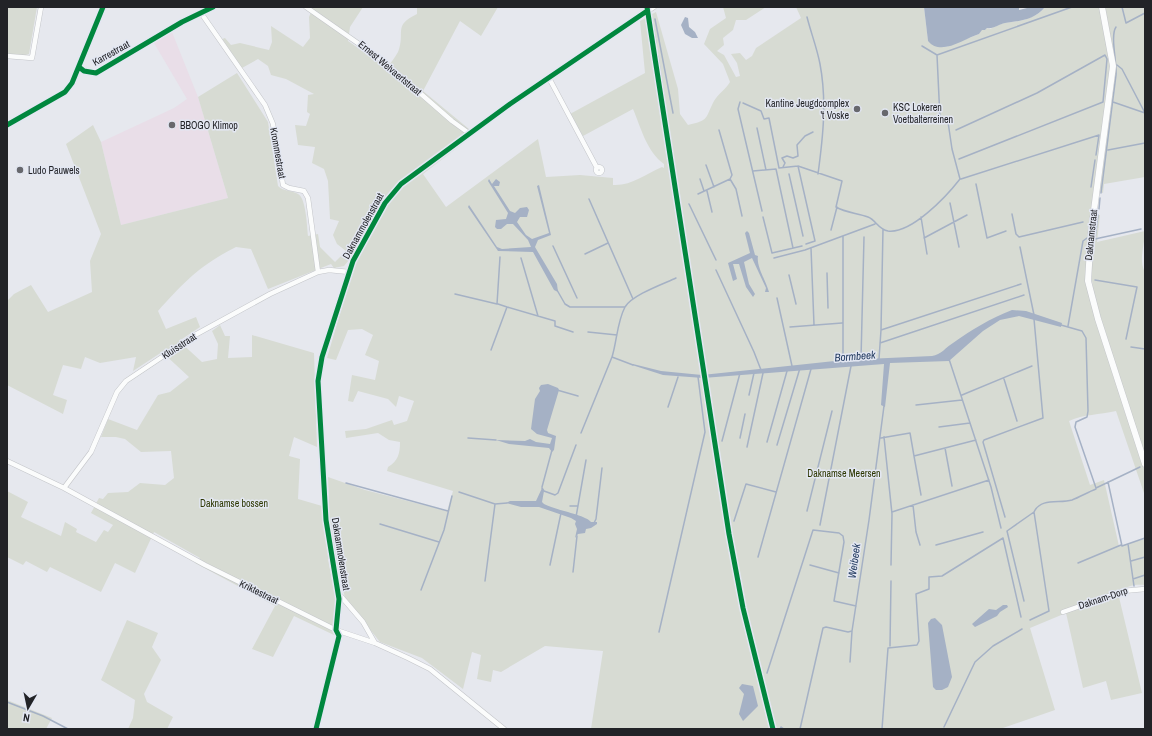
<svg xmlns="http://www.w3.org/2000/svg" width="1152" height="736" font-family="'Archivo Narrow',sans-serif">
  <rect width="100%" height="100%" fill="#e6e8ee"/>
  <path fill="#e9dee8" d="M172,32L198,97L228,198L121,225L101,142L174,108L187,99L154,43Z"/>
  <path fill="#d7dbd3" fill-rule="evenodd" d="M7,7H37L29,54L22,56L7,54Z
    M312,7H363L350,27L348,41L387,68C391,63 395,57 398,52C406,32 392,26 417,14V7H498L481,36L460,21L423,91L475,134L423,174L446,207L538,139L546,177L580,175L613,178V185C632,186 645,174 662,167L664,168V164C647,152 641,128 633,109L583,136L570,114L645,73L640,21L647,17L651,51L653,57L669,162L672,160L656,54L658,53L657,47H655L650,15L656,12L678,89L680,114L688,125C710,120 705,118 714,101C718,94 726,89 730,82L723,64L704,44L710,29L726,18L723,7H766L746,20H736L733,30L723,38L724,45L717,51L724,55L736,77L740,76L737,63L731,54L740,53L746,60L752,56L756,48L801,18L796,7H924L928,41L946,47L979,34L982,29L985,30L987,28L990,29C995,27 1000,24 1004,23C1019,21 1035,20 1045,7H1101L1110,68L1086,252V279L1145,472V496L1116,411C1099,415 1084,414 1069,421L1090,485L1104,480L1119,546L1145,539V585C1133,584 1127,586 1118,593L1142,693L1111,700L1106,681L1083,688L1066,613L1030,628L1055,710L1000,729H775L767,705L765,706L771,729H591L603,651L545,646L501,672L493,670L491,682L477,679L481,655L472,652L463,689L422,658L380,642L345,598L336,560L328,559L336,601L334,635L294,616L273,657L252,649L275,606L195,563L200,558L154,532L135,573L115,563L101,592L50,567L47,572L26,561L23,565L7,557V491L28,502L21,517L61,536L65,522L77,529L76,532L96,542L104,530L108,532L113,525L91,513L99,498L103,499L108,493L128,492L140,483L165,485L174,478L171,451L141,452L125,439L116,437H101L108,419L137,430L158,395L170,392L189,377L162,352L133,371L136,357L100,363L85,357L81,369L63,365L53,395L67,400L63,414L7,385V301L14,294L31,285L48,312L92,292L90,261L101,234L66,144L93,125L101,142L121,225L228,198L198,97L237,73L268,122L278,186C284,192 292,190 298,194C306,198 307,226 308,236L318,234L320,247L335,262L346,251L337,244L333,235L339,221L330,219L328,181L324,169L312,163L315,147L298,145L295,125L306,126L310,114L307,112L308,95L314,94L286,79L271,75L268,66L258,59L242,68L222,39L225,38L231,45L240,43L269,50L272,42L271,26L303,47L310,38L309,17L313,8ZM236,247L251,249L268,289L331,264L334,268L344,266L349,260L355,262L327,358L336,360L348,330L362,329L373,335L365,355L379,361L375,380L352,375L348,401L353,402L358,391L388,399L396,407L399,396L414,401L407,421L394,425L392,420L366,429L345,431L346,438L378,433L389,440L400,442C400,454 398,461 388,467L387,471L453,491L447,511L365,490L328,477L329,508L298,499L300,459L289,456L294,437L317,447L314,353L252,335V357L228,358L230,336H225L220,325L212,331L218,344L217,359L202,362L179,341L200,327L196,317L166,329L158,311C184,282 200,265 236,247Z
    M1105,7H1145V177L1104,184L1103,193L1099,192L1114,54Z
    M1096,215H1100L1097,242L1145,231C1145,244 1138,260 1145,272V453L1144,454L1095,300L1090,268Z
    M127,620L158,633L152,647L161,660L144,694L147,702L173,717L167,729H128L133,718L135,700L101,680Z
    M7,700L52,718L46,729H7Z"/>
  <path fill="#a5b1c5" d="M924,7H1019V10L1031,7H1045C1035,20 1019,21 1005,23C999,24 994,29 987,28L985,30H982L979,34C965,38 941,57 928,41Z
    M685,17L688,18L689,27L695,32L698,38H692L685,34L681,25Z
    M489,179L492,184L496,179L500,182L499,186H494L510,211L515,213L520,208L527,207L529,210L527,217H520L517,222L526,235L532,239L549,233L537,186L539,185L551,235L538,240L535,247L557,284L558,292L554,290L533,252L498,251L468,207L469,205L497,247L502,249L531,247L528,240L513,224H507L501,229H497L495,227L496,220L506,219L508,213L488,181Z
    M747,231L749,233L755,255L758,256C756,266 766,281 769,292H765L766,288L752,258L744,262L749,284L755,294L753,297L746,287L739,264H733L737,279L733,281L728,263L750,253L745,233Z
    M1012,310L1026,311L1062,323L1061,327L1019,316L1000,320L983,331L949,361L890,363L885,407L881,405L884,364L703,378L663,375L632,365L633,364L661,371L702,375L844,360L932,356C941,355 946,347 953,343C971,330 991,318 1012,310Z
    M548,384L558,388L559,390L547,430L548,433L556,436L554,450L552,452L549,448L509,444L496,440L525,441L530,439L536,442L550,444L552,438L537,434L531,429L535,399L540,391L539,388L541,385Z
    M542,488L544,491L542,502L544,504C555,510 586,515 591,522H597V524L591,528L586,529L585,533L578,534L575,538L577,529L575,524L576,521L571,518L539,507H521L506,503L510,501H536Z
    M1003,605H1007L1008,607L1000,612L997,616L975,627L972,624L989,609L996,610Z
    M935,618L942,625L952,677L948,687L942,690H936L933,687L928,623L931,619Z
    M742,684L753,686L758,706L743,721L739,714L744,694L739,688Z"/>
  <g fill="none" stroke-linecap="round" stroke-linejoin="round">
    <path stroke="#a5b1c5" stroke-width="1.5" d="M1122,7L1126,23L1145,13
      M651,16L656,43
      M646,17L651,48
      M807,17C811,33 817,48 820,64C827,101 823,137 818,174
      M655,19L673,113
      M937,55L1072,7
      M658,56L666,112
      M653,60L661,114
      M1117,65L1122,69L1145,113
      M740,102L738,109L762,211
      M1113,102L1145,113
      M743,103L761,111L764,119L769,118L779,168L798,166L842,181L836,207C846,213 858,213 868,217C876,220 878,229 888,231C911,234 946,197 960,179L952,149L948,122H942L940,119L937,55L922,46
      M757,128L766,170
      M956,130L1037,93L1105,55L1107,59L1103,102L959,159
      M1108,150L1145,143
      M706,165L714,187
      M798,166L815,241L806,244
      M783,167L785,163L782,158L787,156L793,158L798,156L797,145L805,136L813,132
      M753,171L776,169L793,248
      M789,174L803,236
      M700,179L704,191
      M730,179L736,189L742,216
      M961,179L1099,135L1096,155
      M976,184L987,238L1006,231
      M1091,187L1095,160
      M707,191L712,212
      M1101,193L1116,75C1117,62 1110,36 1116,27
      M698,194L730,179L732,175L719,130
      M589,199L633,299
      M950,203L959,247
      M689,204L716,260
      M1099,209L1100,198
      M1012,214L1016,234L1019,237L1083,222
      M763,217L772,253L802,246
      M921,217L927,254
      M831,230L837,207
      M924,238L967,215
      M1095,239L1141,229
      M1095,239L1098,215
      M553,246L577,298
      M1020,247L1034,315
      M811,248L814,325
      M585,254L608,243
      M521,258L538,316
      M774,258L805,250L875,224
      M716,270L754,352L761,370
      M827,273L828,308
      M789,275L796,304
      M1095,280L1137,287
      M557,290L565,304L570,307H625
      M455,294L497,304L500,257
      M777,298L792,366
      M507,307L555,321V326L573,332
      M1061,325L1082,331L1086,338L1088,411L1087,417L1076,422L1075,427L1096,488L1140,467
      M1068,326L1083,241L1087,238
      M790,327L842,323
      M881,330L1021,284
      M588,332L617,335
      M1126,339L1137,287
      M880,343L1024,295
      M1131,347L1145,349
      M491,350L507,307L498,304
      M612,357C617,341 617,322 625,307C632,295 663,284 676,278
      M861,359L864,237
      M879,359L881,330L883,229
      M949,359L991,487L1001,528
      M843,362V236
      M1004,379L1017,421
      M557,390L578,396
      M749,395L754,373
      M962,395L1032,366
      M916,405L962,400
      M668,407L678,377
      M939,427L970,423
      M581,433L612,357L633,365
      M884,437L892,514L891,565
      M468,438L496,440
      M740,438L745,414
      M881,438L910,433L914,456L976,440
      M722,441L740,373
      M767,442L787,371
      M777,445L800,368
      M747,447L763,373
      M945,448L952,486
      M914,456L921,495
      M1108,482L1122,546L1145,538
      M346,483L448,511
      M542,487L552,450
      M542,488L544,491L555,495L558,493L576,445
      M459,492L495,504L507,503
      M913,505L916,532L920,545
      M570,506H578
      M807,511L832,411
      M892,512L989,480
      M576,517L586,460
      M1005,517L983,442L984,440L1043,418L1034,319
      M734,521L746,484L776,492
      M594,523L596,519L602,468
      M380,524L439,542
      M820,525L851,366
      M1128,544L1134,586
      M936,545L983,532
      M758,557L811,369
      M1131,561L1145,557
      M1078,563L1121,545
      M550,565L561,513
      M810,565L839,573
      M573,572L577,536
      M1133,579L1145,575
      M485,581L495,504
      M421,590L444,530L452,496
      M1024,601L1007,531L1034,512
      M1030,620L1049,611L1034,512C1041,497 1060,504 1072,500C1080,497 1088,492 1096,489
      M659,632L705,432L698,377
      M890,646L891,581
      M850,662L852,631
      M767,673L813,530L839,533L843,536L844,542L834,601L856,606
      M7,702L43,716L68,729
      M944,727L975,662L993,646L1022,629
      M780,729L781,727L784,729
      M800,729L823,628L826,627L848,632L852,631L869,520L884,406
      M882,729L888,648L917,645L919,641L916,594L929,589V577L942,576L1003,538L1021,617"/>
    <g stroke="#c3c5c9" stroke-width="5.5">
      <path id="minor" d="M306,7L382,60L452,121L470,134
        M201,13L265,105L273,124L283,185L289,188L304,191L308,198L318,272
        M7,56L32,58L41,7
        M79,67L84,71L96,73L182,22L213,7
        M549,78L597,168
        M7,125L65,92L72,83L103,7
        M596 170a3 3 0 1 1 6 0a3 3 0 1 1-6 0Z
        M7,461L64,488L205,565L336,630L375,643L408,658L430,669L504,729
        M64,488L91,452L117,392L126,381L195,335L270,294L318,272L329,270L349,272
        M339,594L363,622L375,643
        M1063,612L1123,591L1145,589
        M336,630L339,599L326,520L318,381L322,357L353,261L385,203L401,184L510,104L654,7"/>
    </g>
    <g stroke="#c3c5c9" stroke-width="7">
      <path id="tertiary" d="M1102,7L1113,66L1091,233L1088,281L1098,319L1145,464"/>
    </g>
    <use href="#minor" stroke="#fbfcfc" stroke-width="4.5"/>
    <use href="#tertiary" stroke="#fbfcfc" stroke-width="6"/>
    <g stroke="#e3e7f2" stroke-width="8">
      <path id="cycleway" d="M647,7L729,534L743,608L773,729
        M79,67L84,71L96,73L182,22L213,7
        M7,125L65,92L72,83L103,7
        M316,729L339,636L336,630L339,599L326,520L318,381L322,357L353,261L385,203L401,184L510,104L647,11"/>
    </g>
    <use href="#cycleway" stroke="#00873e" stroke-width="5"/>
  </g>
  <g fill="#67686d" stroke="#e3e7f2" stroke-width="1.5">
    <circle cx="857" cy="109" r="4"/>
    <circle cx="885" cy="113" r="4"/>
    <circle cx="172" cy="125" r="4"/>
    <circle cx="20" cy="170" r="4"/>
  </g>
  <g text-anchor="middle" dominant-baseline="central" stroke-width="3" stroke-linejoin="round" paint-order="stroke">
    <g font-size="10" fill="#222327" stroke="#e3e7f2">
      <text transform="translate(111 53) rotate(-29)">Karrestraat</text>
      <text transform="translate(390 68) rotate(40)">Ernest Welvaertstraat</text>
      <text transform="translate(278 153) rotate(80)">Krommestraat</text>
      <text transform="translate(363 226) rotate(-61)">Daknammolenstraat</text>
      <text transform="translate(1091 235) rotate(-84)">Daknamstraat</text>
      <text transform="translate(179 346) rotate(-33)">Kluisstraat</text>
      <text transform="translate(341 554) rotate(81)">Daknammolenstraat</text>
      <text transform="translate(259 592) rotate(26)">Kriktestraat</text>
      <text transform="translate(1103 598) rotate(-18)">Daknam-Dorp</text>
    </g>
    <g font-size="10" fill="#222327" stroke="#e3e7f2" text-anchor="start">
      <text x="849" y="103" text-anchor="end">Kantine Jeugdcomplex<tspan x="849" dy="12">'t Voske</tspan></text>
      <text x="893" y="107">KSC Lokeren<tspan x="893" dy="12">Voetbalterreinen</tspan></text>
      <text x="180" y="125">BBOGO Klimop</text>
      <text x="28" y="170">Ludo Pauwels</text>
    </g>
    <g font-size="10" fill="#2d3702" stroke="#e3e7f2">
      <text x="844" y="473">Daknamse Meersen</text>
      <text x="234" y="503">Daknamse bossen</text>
    </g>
    <g font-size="11" font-style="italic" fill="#223a5f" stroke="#e3e7f2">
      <text transform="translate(855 356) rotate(-4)">Bormbeek</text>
      <text transform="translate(854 561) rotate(-82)">Weibeek</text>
    </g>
  </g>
  <rect width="1152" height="736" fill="none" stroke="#222327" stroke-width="16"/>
  <g transform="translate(28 708) rotate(189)" stroke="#e3e7f2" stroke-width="3" paint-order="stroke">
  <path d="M0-3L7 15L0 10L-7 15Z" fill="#222327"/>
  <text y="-6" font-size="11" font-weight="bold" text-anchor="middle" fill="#222327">N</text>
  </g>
</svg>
